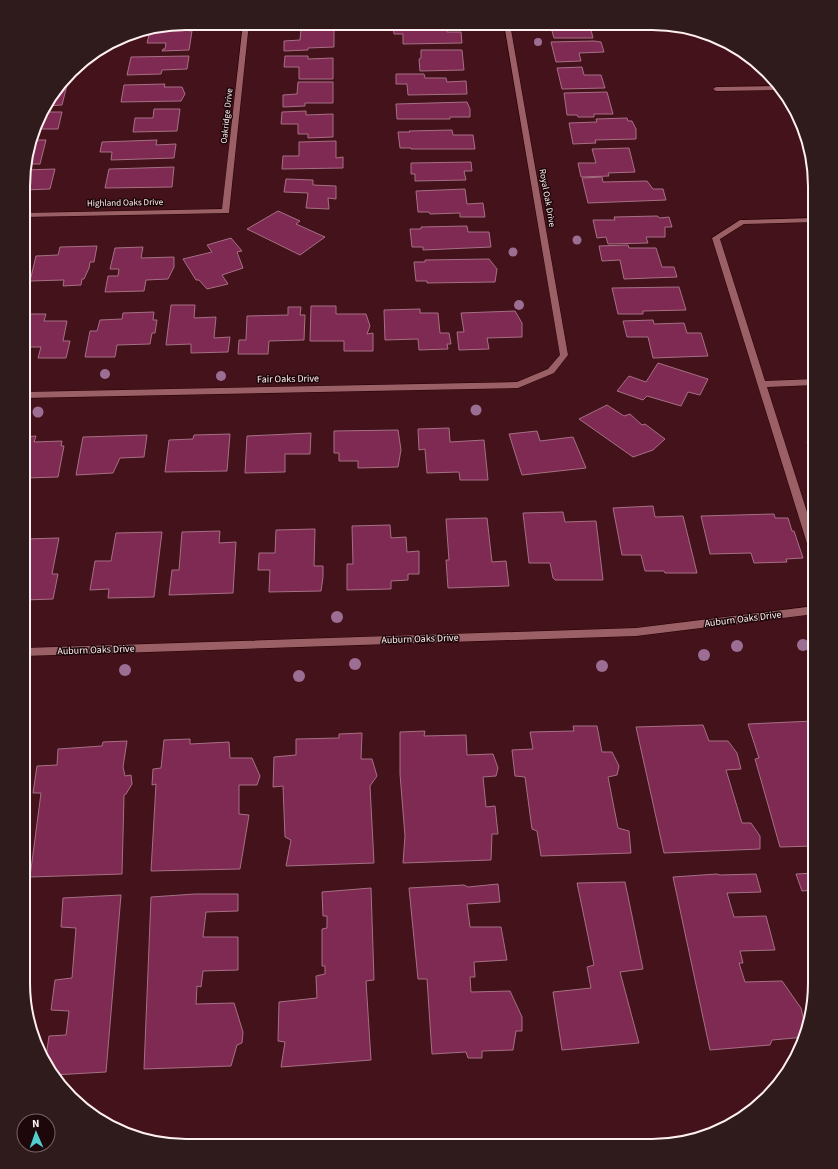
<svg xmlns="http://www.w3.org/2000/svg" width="838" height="1169" font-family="'Source Sans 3',sans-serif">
  <rect width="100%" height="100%" fill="#44121a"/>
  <path fill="#7f2a52" stroke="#a66f84" d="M186,23H195L194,26L162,27Z
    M406,24V29L442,28V30H447V32H461L462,43L403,44V34H394L393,25Z
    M550,24L590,26L593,38H554Z
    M301,29H334V47L308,48V50L284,51V41L300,40Z
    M180,30L192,31L189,50L162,51L163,49H165L166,43H147L150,31Z
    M594,41L601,42L604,52L579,53L581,61L556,62L551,42Z
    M421,50H462L464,70L420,71L419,59L421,58Z
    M189,56L187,69L162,70L161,74L127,75L131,57Z
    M285,56H308V59L333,58V79H299V67H284Z
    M82,61L79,74H69L79,63Z
    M582,67L584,75H601L605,88L562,89L557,68Z
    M396,74H424L425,78H446L447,82L466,81L467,94L408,95L407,84H396Z
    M298,82H333V103H305V106L283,107V95L297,94Z
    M165,84L164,87H182L185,94L181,101L121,102L124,85Z
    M60,85H67L62,105L44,106Z
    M607,92L613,114H594V117H578L577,115H567L564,93Z
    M467,102L470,109V117H450V119H397L396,104Z
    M154,109H180L177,131L133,132L135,118H153Z
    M306,111V115L333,114V137L308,138V134H298V124H281L282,112Z
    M42,112H62L58,129H36Z
    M627,118L628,121H632L636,129V139L595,140L596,143L573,144L569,123L597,122L596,119Z
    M452,130L453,135H473L475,149H411V148H400L398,132H410L409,131Z
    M33,140H46L40,164H25Z
    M157,140L156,145L176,144L174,158L111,160L112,152H100L102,142Z
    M336,141V158L343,157V168L282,169L283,156H299V142Z
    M629,148L635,172L608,173L609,176L581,177L578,163H596L592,149Z
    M471,162L472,171H464L466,180L415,181V174H411V163Z
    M174,167L172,187L105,188L109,169Z
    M55,169L50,189L24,190V170Z
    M602,177L603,182L647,181L653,189H663L666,200L588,203L582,178Z
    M286,179L313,180V185L336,186V199L328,198L329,209L306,208L308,193L284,192Z
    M465,189L467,204L483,203L485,217H460V213L430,214L429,212H418L416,191Z
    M278,211L300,221L296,224L325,237L300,255L247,229Z
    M657,216L660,218L669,217L672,227H665V237H646L648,243L608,244L606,237L597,238L593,220H615L614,217Z
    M467,226L468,232H489L491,247L423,250V247H412L410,229H421V227Z
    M231,238L242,251L237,252L243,268L222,275L228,284L207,289L199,280H196L183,259L212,252L207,245Z
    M628,245L629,248H656L662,267H674L677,277L624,279L620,260L602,261L599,246Z
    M97,246L94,262H90L89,268L84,279H82L81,285L63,286L64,280L30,281L36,256L58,255L60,247Z
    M143,247L141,258L174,257V267L168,279L146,280L144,291L105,292L108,276H118L119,269H110L115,248Z
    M489,259L497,269L495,282L427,283V281H416L414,262H425V260Z
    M679,287L686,310L643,311V314H618L612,288Z
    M171,305H195L194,318L216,317L214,338L230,337L228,352L191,353V344L166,345Z
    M311,306H336V314H366L370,326L367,334L373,333V351H344V341H310Z
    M288,307H301L300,315H305L304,340L269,341L268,354H238L239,340H246L247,316L288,315Z
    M420,309V313H438L440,333H449L451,344H447L448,349L419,350L418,339L385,340L384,310Z
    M515,311L522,323V337L487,338L489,349L459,350L457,332H464L461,313Z
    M154,312L153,320H157L155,333H152L150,344L117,345L115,357H85L90,331H97L100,320L122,319L123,313Z
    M24,314H46L44,321H67L63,341H70L66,358H38L41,347H24Z
    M653,320L654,324L684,323L687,333H701L708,356L653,358L648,337H627L623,321Z
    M658,363L708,379L700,395L688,392L681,406L647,396L643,400L617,391L629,376L646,382Z
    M607,405L624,416L630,414L642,425L645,424L665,439L653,450L633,457L579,419Z
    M449,428L450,442L484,440L488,480H460L459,472L427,473L425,449L419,450L418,429Z
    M398,430L401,450L398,467L358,468V461H339V453H334V431Z
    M537,431L540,441L573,437L586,468L522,475L509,434Z
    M311,433L310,454H285V472L245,473L247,436Z
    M230,434L227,471L165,472L169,440L193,439L194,435Z
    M147,435L144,457L120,458L113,473L76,475L83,437Z
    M36,436L34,442L62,441L61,446H64L58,477L25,478L24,437Z
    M807,442H815V464Z
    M653,506L655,517L683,516L697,573H665L664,571H645L641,555H622L613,508Z
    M563,512L565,522L596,521L603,580H555L553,578L550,563H529L523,513Z
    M774,514L775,518H788L792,531H794L803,558L786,559L787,562L754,563L751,553L710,554L701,516Z
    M487,518L492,562L506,561L509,586L448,588L446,560H449L446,519Z
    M390,525L391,538L406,537L407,552L419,551V574H408V580L391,581V589L347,590V564H353L352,526Z
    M315,529L314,566H323V577L321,591L269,592L270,570H258L259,553H275L276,530Z
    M220,531L219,543L236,542L233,593L169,595L172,570H179L182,532Z
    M162,532L154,597L108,598L109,589L90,590L95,561H111L116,533Z
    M59,538L52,574H58L53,599L24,600V539Z
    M813,716H815V846L780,847L755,759L759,758L748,724L813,721Z
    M703,725L709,741H728L737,753L741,769L726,770L742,823H751L760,836V849L664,853L636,727Z
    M573,726H597L602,752H612L619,766L617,775L608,777L618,828L629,831L631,853L541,856L537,831L532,829L525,777L515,776L512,750L533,749L530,732L574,731Z
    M425,731L424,736L466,735L467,755L493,754L498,768L496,776L483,777L486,807L495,806L498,834H492L491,860L403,863L405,836L400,774V732Z
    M362,733L361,759H372L377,776L370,786L374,863L286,866L291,840L285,837L283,786L273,787L274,757L296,755V739L339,738V734Z
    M190,739V744L229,742L230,758H252L260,776L257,785H239V814L249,815L240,869L151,871L156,784L152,785L153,769L161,768L164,740Z
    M127,741L123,767L125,776L131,775L132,784L126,794L124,795L122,874L30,877L41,793H33L37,766L57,765L58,749L102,746L103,742Z
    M815,873V890L802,891L796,874Z
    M717,874L720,875L756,874L761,892L727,893L734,917L766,916L775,950L740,951L743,963H739L745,982L782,981L801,1008L807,1034L806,1037L772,1040L770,1045L710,1050L673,877Z
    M625,882L643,969L620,972L639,1043L562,1050L553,992L591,988L587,967L594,965L577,883Z
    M498,884L500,902L467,904L470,927H501L507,960L474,962L475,977H470L471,992L510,991L522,1017V1031H516L513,1050L482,1051V1058H468L466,1052L432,1054L427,979H418L409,888L464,885L468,887Z
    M371,888L374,980L366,981L371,1060L281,1067L285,1042L278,1041L279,1002L317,998L316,976L325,974V966H322V929L327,928V916H323L322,892Z
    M195,894H238V911L206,912L203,937H238V970L203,971L201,987L197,986L196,1004L234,1003L243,1032L242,1043L237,1045L231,1066L144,1069L151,897Z
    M121,895L106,1072L53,1075L45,1063L49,1036L66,1035L69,1011L51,1010L55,980L72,978L76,928L61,927L63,898Z
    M808,916H815V936Z"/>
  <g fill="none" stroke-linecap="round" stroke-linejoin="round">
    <g stroke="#270005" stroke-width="1">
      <path id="lane" d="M740,220H746L747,222L720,239L765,381L815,379V385L767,387L815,537V556L810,553L712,238Z"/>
    </g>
    <g stroke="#270005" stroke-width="1">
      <path id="street" d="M243,23H249L229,213L24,217V213L222,209Z
        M504,24H510L568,355L554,373L518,388L24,398V392L517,382L548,369L560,355Z
        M775,86L778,90L716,91L713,89L716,87Z
        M815,218V222L743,224L739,222L743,220Z
        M815,606V614L636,636L24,656V648L636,628Z"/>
    </g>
    <use href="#lane" fill="#9a6065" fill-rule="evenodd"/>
    <use href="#street" fill="#9a6065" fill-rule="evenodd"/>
  </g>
  <g fill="#9c6e93">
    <circle cx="538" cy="42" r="4"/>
    <circle cx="577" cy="240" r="4.5"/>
    <circle cx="513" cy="252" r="4.5"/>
    <circle cx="519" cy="305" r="5"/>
    <circle cx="105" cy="374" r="5"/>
    <circle cx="221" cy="376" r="5"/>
    <circle cx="476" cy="410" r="5.5"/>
    <circle cx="38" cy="412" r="5.5"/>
    <circle cx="337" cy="617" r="6"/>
    <circle cx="803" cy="645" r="6"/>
    <circle cx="737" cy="646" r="6"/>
    <circle cx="704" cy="655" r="6"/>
    <circle cx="355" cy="664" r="6"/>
    <circle cx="602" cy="666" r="6"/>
    <circle cx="125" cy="670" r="6"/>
    <circle cx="299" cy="676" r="6"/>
  </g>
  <g text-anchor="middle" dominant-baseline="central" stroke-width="3" stroke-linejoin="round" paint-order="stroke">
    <g font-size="9" fill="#fef0f0" stroke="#1d070a">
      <text transform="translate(227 116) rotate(-84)">Oakridge Drive</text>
      <text transform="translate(547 198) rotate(80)">Royal Oak Drive</text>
      <text transform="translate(125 203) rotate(-1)">Highland Oaks Drive</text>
    </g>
    <g font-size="10" fill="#fef0f0" stroke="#1d070a">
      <text transform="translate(288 379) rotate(-1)">Fair Oaks Drive</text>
      <text transform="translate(743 619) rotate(-7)">Auburn Oaks Drive</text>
      <text transform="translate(420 639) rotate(-2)">Auburn Oaks Drive</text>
      <text transform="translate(96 650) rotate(-2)">Auburn Oaks Drive</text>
    </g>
  </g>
  <path d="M0 0H838V1169H0ZM186 30H652A156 156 0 0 1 808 186V983A156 156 0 0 1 652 1139H186A156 156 0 0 1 30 983V186A156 156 0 0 1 186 30Z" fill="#2f1a1c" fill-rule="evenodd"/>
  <path fill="none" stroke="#fef0f0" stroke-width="2" d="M186 30H652A156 156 0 0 1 808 186V983A156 156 0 0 1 652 1139H186A156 156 0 0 1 30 983V186A156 156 0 0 1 186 30Z"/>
  <g transform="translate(36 1133) rotate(358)"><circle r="19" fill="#1d070a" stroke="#776466"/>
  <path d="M0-3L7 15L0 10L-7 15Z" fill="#52cdcd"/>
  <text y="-6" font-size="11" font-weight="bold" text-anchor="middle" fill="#fef0f0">N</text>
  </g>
</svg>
